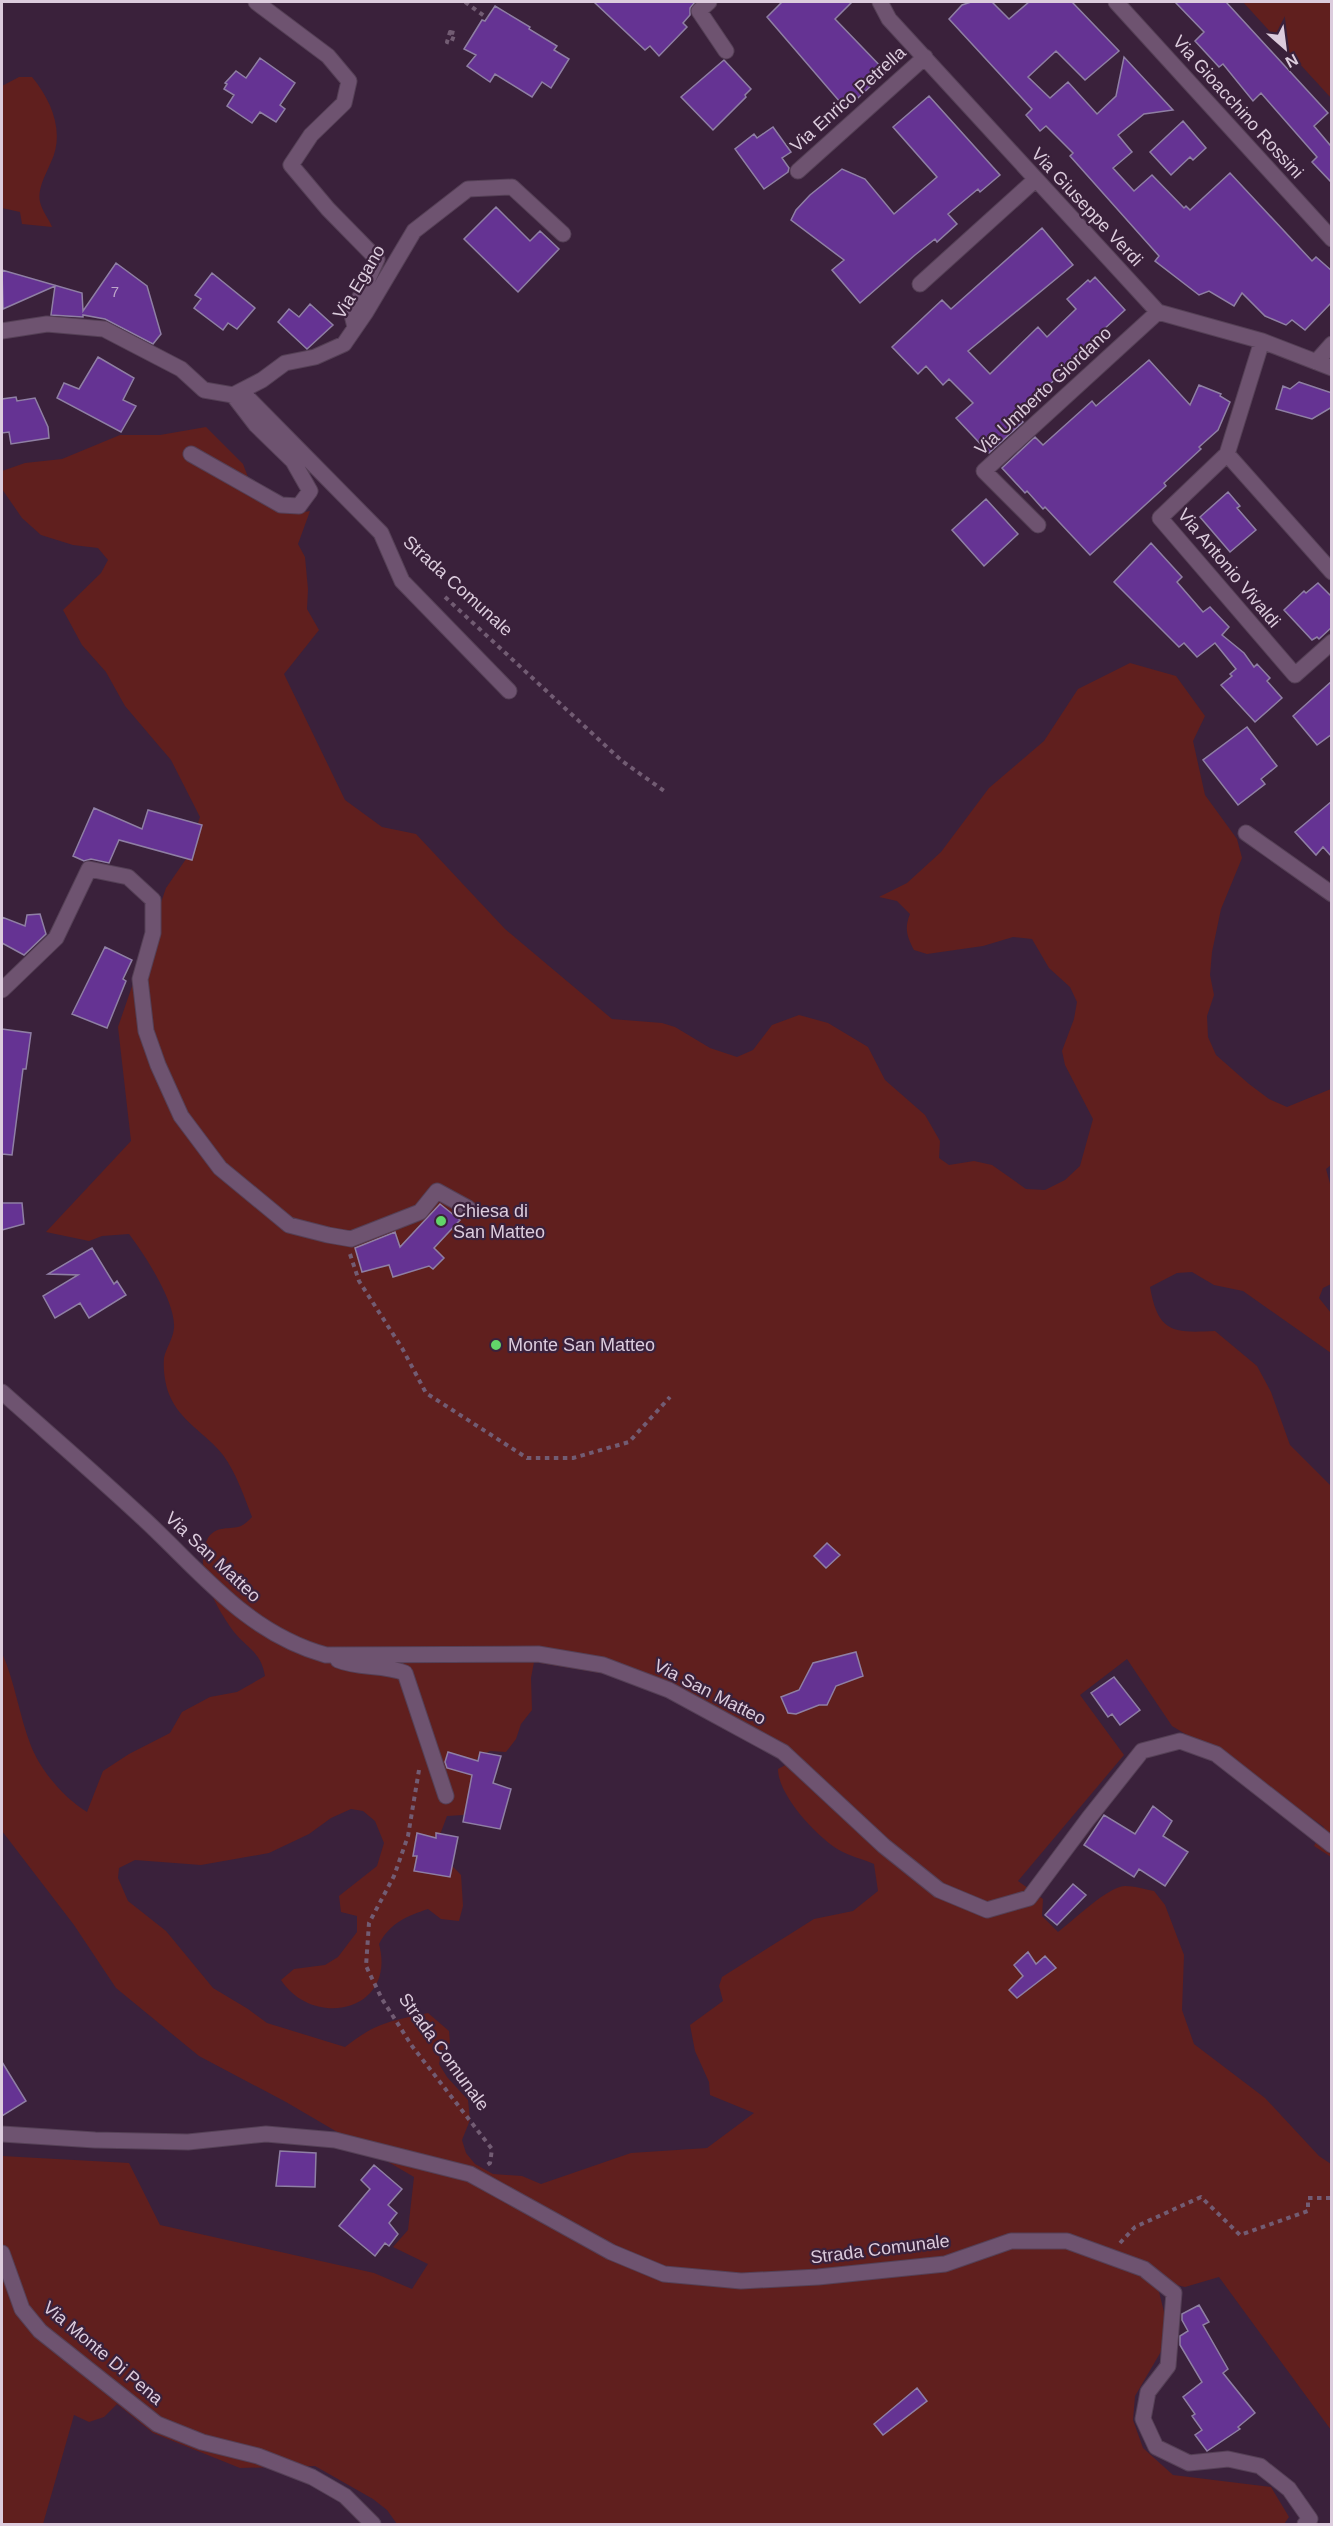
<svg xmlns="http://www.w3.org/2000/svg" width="1333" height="2526" font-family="Helvetica,sans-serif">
  <rect width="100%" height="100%" fill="#3a213b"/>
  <path fill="#601f1e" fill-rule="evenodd" d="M1243,2H1331V98Z
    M19,77H32C52,101 65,133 51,162C46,174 37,189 40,202C42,211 49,219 52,227L22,224L20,212L2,208V86Z
    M206,427L243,464L254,493L299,513L310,511L298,544L305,557L308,589L307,609L319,630L284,674L345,800L382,827L416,834L505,929L612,1019L662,1023L675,1027L710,1048L737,1057L753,1050L772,1025L799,1015L828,1023L868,1047L885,1080L925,1115L940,1141L939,1158L949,1165L974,1161L992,1165L1026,1189L1045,1190L1065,1180L1080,1166L1093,1119L1065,1065L1062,1051L1074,1019L1077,1002L1070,987L1049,968L1032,939L1013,937L983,946L927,954L914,950C907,936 904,929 910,914L897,901L879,897L907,883L941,852L989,788L1044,741L1078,689L1130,663L1176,676L1205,716L1193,741L1205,795L1237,839L1242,858L1221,909L1212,952L1210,975L1214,995L1207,1016L1208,1037L1216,1055L1249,1084L1269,1099L1287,1107L1331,1089V1165L1326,1169L1332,1191L1331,1284L1323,1288L1319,1298L1331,1313V1353L1243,1291L1214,1285L1192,1272L1177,1273L1150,1287C1158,1333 1173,1333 1215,1331L1257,1366L1271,1392L1290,1445L1331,1486V1857L1314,1846L1324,1827L1239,1766L1172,1726L1127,1659L1080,1695L1124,1755L1018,1881L1043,1899L1042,1916L1058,1932C1074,1920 1107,1887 1125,1886C1134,1886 1144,1889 1154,1891L1165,1905L1184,1955L1182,2010L1194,2044L1265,2098L1319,2156L1331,2164V2430L1219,2277L1185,2287L1156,2280L1170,2336L1135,2396L1133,2420L1143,2448L1173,2475L1271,2487L1289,2517L1284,2524H397L387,2510L373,2499L315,2466L240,2468L153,2433L117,2404L104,2417L89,2422L74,2415L43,2524H2V2156L129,2163L160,2225L374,2273L412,2289L428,2264L393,2247L408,2230L414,2177L286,2102L199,2056L116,1988L74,1925L2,1831V1653C15,1682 19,1715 31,1746C41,1771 64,1798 87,1812L103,1771L129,1754L170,1733L182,1712L210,1697L237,1692L265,1676C261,1652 248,1649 234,1632C217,1609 192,1566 208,1538C216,1525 230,1530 241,1526C245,1524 249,1520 252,1517C244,1497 237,1474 223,1455C206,1433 180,1422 169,1394C165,1384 163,1369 164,1358C166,1348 173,1339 174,1328C176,1302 144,1254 129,1234L102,1236L89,1241L46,1232L131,1141L118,1027L166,888L186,859L200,817L171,760L125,706L106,672L82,645L63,610L101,573L108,560L98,548L73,545L41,535L22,518L2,489V471L25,463L62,459L120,435H160ZM534,1662L630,1678L793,1761L778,1769C778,1795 816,1836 839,1850C849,1856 863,1859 874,1864L878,1891L853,1911L814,1919L722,1977L719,1986L723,2001L690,2025L695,2051L709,2082L710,2095L754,2113L707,2148L631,2153L541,2184L522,2176L493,2174L475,2164L466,2153L462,2140L470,2120L468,2100L447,2077L439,2064L442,2051L450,2043L449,2031L428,2013C389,2021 376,2023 345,2047L267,2023L248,2009L213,1988L166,1931L128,1901L118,1878L119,1868L135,1860L201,1865L269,1853L309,1834L331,1818L351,1809L363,1811L375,1821L384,1843L377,1866L339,1896L341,1912L357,1916V1932L338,1957L325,1965L294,1969L281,1980C314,2030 397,2011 379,1944C390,1923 407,1916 428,1909L441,1919L459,1921L463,1906L461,1875L432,1845L441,1832L447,1816L463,1815L476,1806L477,1758L490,1751L506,1752L516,1739L521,1724L532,1710L531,1678Z"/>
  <path fill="#653393" stroke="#8f7fa4" stroke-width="1.5" d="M594,2H695L690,8V15L683,23L687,27L659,56L650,46L645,50Z
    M782,2H852L835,19L886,72L846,109L767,17Z
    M971,2H992L1009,19L1029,2H1072L1119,51L1085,80L1056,51L1028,77L1050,98L1068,82L1097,114L1116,96L1124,57L1173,110L1144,114L1118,135L1132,152L1113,168L1134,191L1152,175L1184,208L1186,206L1190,210L1230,173L1312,261L1316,257L1332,271V302L1305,330L1292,320L1286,325L1265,316L1242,293L1234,306L1209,291L1199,295L1155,261L1159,256L1070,156L1073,153L1046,126L1040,131L1026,115L1032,109L949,19L962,5Z
    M1175,2H1226L1328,113L1314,126L1330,145L1332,144V183L1312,162L1317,157L1261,93L1253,101L1223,64L1219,67L1195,41L1204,32Z
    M495,6L530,27L529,29L557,46L554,50L569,59L551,88L542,82L532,97L495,74L490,82L467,66L476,55L464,49L482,20L485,21Z
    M260,58L295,83L280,105L285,109L276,122L260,112L252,123L227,106L234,95L224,89L227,84L225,83L236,71L246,78Z
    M724,60L751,89L745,95L746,97L713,130L681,97Z
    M929,96L1000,175L980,192L978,189L948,214L957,224L937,242L935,239L915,255L860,303L832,270L844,260L791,220L796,210L810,195L842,169L865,179L894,214L937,177L893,127Z
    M1183,121L1206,148L1193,160L1190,157L1171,175L1150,152Z
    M773,127L791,152L782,158L789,168L788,172L764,189L735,149L754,134L757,138Z
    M496,207L530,241L540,231L559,249L518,292L464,239Z
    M1042,228L1073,265L968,351L990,374L1038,327L1047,337L1076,309L1067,299L1088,280L1090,282L1095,277L1125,310L1069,361L1072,364L1016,415L1023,422L989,453L956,418L973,403L949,379L943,385L926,366L918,374L892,347L942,300L951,309Z
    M116,263L147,286L161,334L153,344L105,319L83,315V317L51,315L55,286L3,309L2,270L82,293L83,311Z
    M212,273L255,308L237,329L228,323L223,330L194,308L201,299L195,295Z
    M310,304L333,325L307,349L278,322L289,309L299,317Z
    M98,357L134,378L123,400L136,406L121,432L57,398L64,383L79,389Z
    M1149,360L1190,405L1199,385L1221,394L1220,396L1230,402L1218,430L1199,447L1201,449L1164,483L1166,486L1090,555L1045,507L1043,509L1027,491L1025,493L1002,468L1035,437L1043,445L1092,401L1096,406Z
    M1299,382L1332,393V407L1312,419L1276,409L1283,386L1290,389Z
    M16,397L17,401L35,398L48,427L49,438L11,444L9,432L2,433V399Z
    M1228,492L1240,506L1237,508L1256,530L1230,552L1200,517Z
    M986,499L1018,534L984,566L952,530Z
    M1151,543L1182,577L1177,582L1203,612L1210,607L1229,627L1222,635L1244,653L1254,667L1257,664L1270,678L1267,681L1282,698L1255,722L1221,685L1232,676L1230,674L1236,669L1215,643L1197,657L1184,643L1179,647L1114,582Z
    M1318,583L1332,597V627L1319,639L1317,637L1312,640L1284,610L1304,591L1306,593Z
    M1332,681V734L1317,745L1293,716Z
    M1247,727L1277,766L1261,779L1265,784L1238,805L1203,760Z
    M1332,801V857L1323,847L1316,855L1295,832Z
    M94,808L142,829L148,810L202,825L192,860L119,840L109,863L91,859L84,861L73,856Z
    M40,914L46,934L24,955L2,943V917L25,926L27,915Z
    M105,947L132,960L123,979L126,981L107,1028L72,1014Z
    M2,1029L31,1033L26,1069H23L12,1155L2,1154Z
    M2,1203H22L24,1224L2,1230Z
    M440,1204L460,1220L434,1248L444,1258L433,1269L429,1266L393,1277L389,1265L362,1272L355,1248L395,1232L400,1247Z
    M92,1248L114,1284L117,1281L126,1295L89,1318L80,1303L55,1318L43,1296L78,1275L48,1274Z
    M827,1543L840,1555L826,1568L814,1556Z
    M856,1652L863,1676L836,1686L827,1705H819L796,1714L788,1713L781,1697L799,1690L813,1663Z
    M1114,1677L1140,1710L1120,1725L1112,1714L1108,1717L1091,1693Z
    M448,1752L478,1761L480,1752L501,1756L493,1783L511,1789L500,1829L463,1822L472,1775L447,1768L445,1762Z
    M1153,1806L1172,1821L1163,1836L1188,1852L1165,1886L1139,1869L1134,1877L1084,1845L1104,1815L1135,1834Z
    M417,1833L436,1838V1833L458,1837L450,1877L414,1871L417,1856H413Z
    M1073,1884L1086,1895L1057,1925L1045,1915Z
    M1028,1952L1036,1964L1045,1956L1056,1968L1017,1998L1009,1990L1023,1976L1014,1965Z
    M2,2062L26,2101L2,2116Z
    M280,2151L316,2153L315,2187L276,2186Z
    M374,2165L402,2189L388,2205L397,2213L389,2223L398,2234L389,2246L385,2243L375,2256L339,2226L370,2189L361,2180Z
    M1199,2305L1209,2322L1203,2325L1228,2369L1223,2373L1255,2413L1238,2427L1240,2429L1207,2451L1195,2435L1202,2430L1192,2416L1195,2414L1183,2397L1202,2382L1180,2345V2336L1188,2331L1182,2320V2314Z
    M917,2388L927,2401L883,2435L874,2424Z"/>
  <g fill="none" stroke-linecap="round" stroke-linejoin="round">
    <g stroke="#554056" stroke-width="17">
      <path id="minor" d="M256,2L328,56L349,81L344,103L311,135L291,165L328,209L377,259L352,315L355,327
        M709,2L699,11L726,51
        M880,2L889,19L1158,312L1262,341L1332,368
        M1116,2L1332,239
        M798,171L925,57
        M920,284L1035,180
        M2,331L47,324L104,329L181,369L204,390L233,395L262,380L285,363L315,357L344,344L366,312L414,231L468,189L512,187L563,234
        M1262,341L1227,454L1160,518L1295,675L1332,642
        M1316,362L1332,344
        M241,391L381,533L402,581L509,691
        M191,454L281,505L299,506L310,491L293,461L256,425L233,395
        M1227,454L1332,572
        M1038,525L984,471L1158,312
        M1246,833L1332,894
        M2,990L56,938L89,869L128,877L153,900V933L140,979L146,1031L158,1065L181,1116L220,1168L289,1225L328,1235L351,1239L420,1212L437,1191L468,1208
        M2,1392C49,1434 98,1476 145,1520C202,1573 247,1633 326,1655L538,1654L603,1665L669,1690L783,1752L884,1846L939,1890L987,1910L1029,1898L1088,1819L1142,1751L1180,1741L1216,1754L1332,1845
        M338,1660C359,1669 383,1664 405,1673L446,1796
        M2,2134L95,2140L188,2142L266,2134L335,2140L470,2174L611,2252L664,2274L741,2281L818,2277L945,2264L1011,2241H1067L1144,2269L1174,2293L1168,2366L1148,2392L1143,2419L1156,2447L1189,2463L1228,2459L1260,2466L1289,2489L1310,2519L1305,2524
        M2,2253L22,2309L40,2331L157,2424L202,2442L258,2456L312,2477L345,2496L373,2524"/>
    </g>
    <path stroke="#725c73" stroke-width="4" stroke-dasharray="4.5 4.5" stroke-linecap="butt" d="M465,2L487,18
      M450,32L455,33L451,43L447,42Z
      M445,597L622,761L667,793
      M350,1254L359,1281L402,1348L426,1393L527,1458H573L629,1442L670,1397
      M419,1770L408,1836L394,1876L369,1923L366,1966L382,1999L412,2046L492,2149L490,2163L487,2165
      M1120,2243L1135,2227L1201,2197L1240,2235L1308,2211V2198H1332"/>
    <use href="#minor" stroke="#6e5370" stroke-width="15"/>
  </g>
  <g fill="#62d469" stroke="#3a213b" stroke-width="2">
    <circle cx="441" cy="1221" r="6"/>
    <circle cx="496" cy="1345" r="6"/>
  </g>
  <g text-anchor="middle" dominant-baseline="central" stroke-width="4.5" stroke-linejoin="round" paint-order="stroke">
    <g font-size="15" fill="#bea6ca">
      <text x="115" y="291">7</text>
    </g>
    <g font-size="18" fill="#dcccdd" stroke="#3a213b">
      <text transform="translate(848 99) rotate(-42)">Via Enrico Petrella</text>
      <text transform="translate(1238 107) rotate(48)">Via Gioacchino Rossini</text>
      <text transform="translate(1087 207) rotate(47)">Via Giuseppe Verdi</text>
      <text transform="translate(359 282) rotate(-59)">Via Egano</text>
      <text transform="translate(1043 391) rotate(-43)">Via Umberto Giordano</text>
      <text transform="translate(1229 568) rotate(50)">Via Antonio Vivaldi</text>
      <text transform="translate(458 586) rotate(42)">Strada Comunale</text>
      <text transform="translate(213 1557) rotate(43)">Via San Matteo</text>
      <text transform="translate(710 1692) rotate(27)">Via San Matteo</text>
      <text transform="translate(444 2052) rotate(54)">Strada Comunale</text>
      <text transform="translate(880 2249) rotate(-7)">Strada Comunale</text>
      <text transform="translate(103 2353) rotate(40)">Via Monte Di Pena</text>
    </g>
    <g font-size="18" fill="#dcccdd" stroke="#3a213b" text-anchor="start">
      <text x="453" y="1211">Chiesa di<tspan x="453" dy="21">San Matteo</tspan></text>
      <text x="508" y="1345">Monte San Matteo</text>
    </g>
  </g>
  <rect width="1333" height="2526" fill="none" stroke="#dcccdd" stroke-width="6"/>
  <g transform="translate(1285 48) rotate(152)" stroke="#3a213b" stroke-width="4.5" paint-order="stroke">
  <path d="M0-4.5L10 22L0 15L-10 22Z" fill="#dcccdd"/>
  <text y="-9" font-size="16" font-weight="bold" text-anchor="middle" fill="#dcccdd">N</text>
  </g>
</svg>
